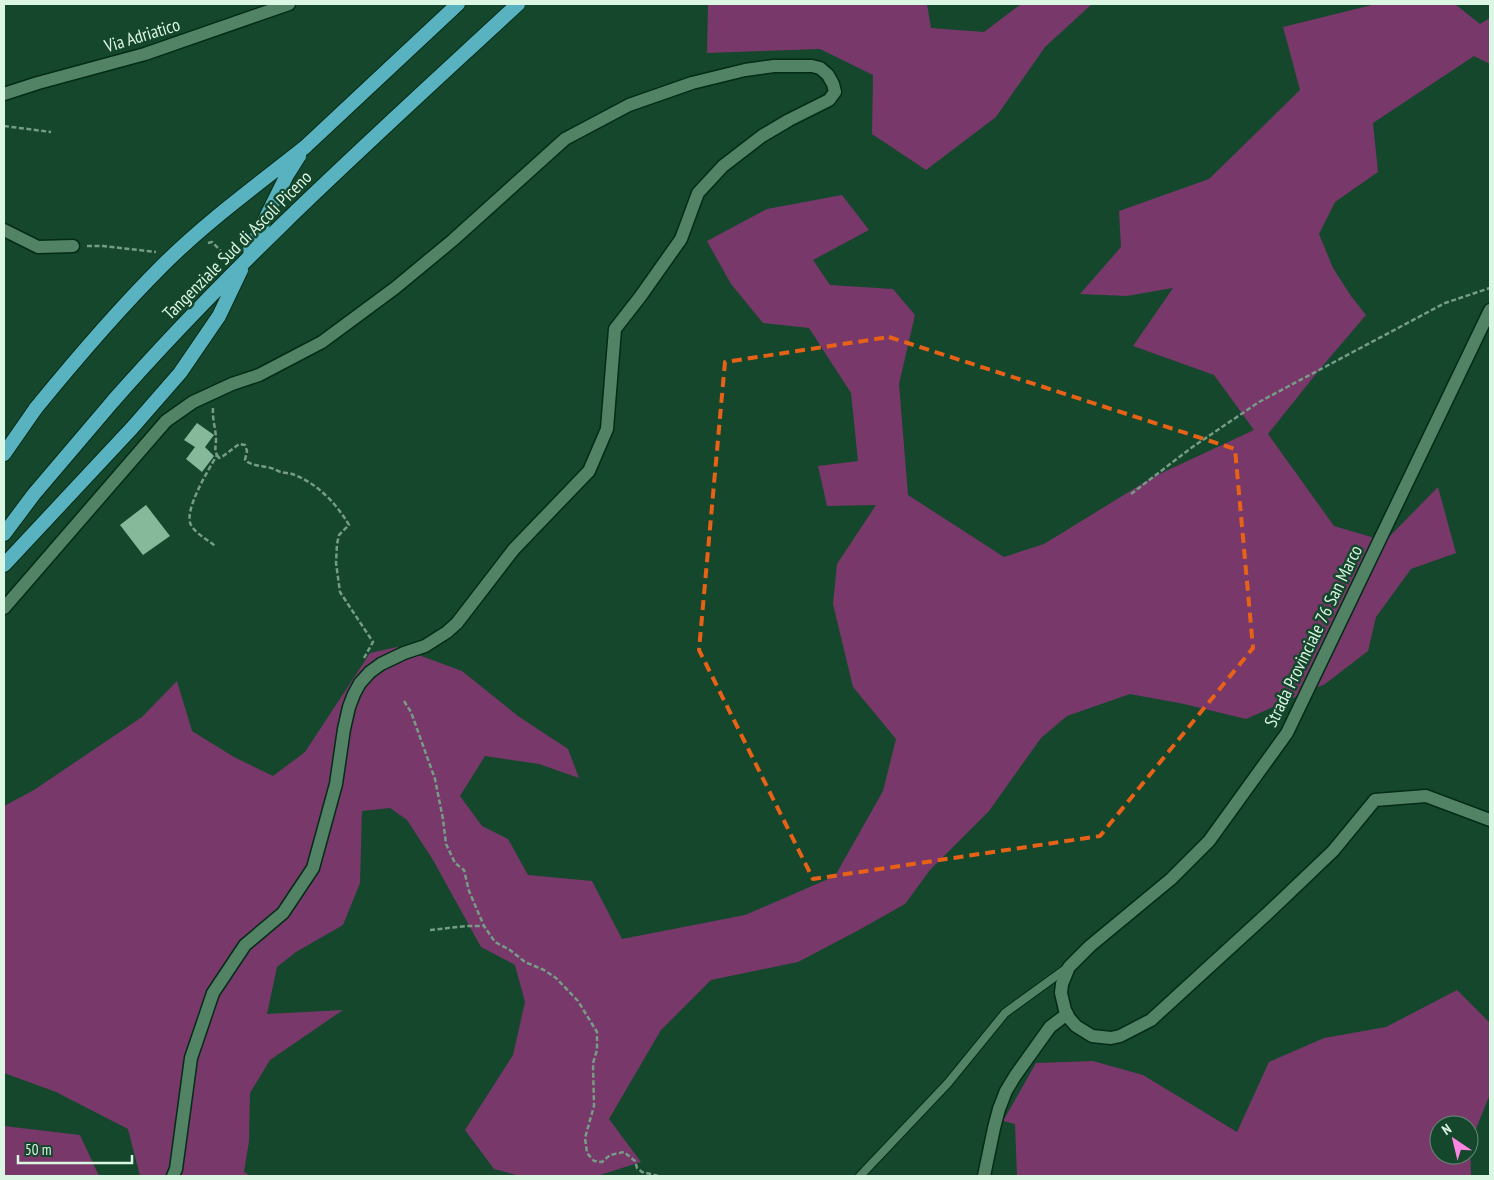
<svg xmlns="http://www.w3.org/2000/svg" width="1494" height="1180" font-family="'PT Sans Narrow',sans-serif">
  <rect width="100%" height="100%" fill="#14472c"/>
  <path fill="#78386a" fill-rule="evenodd" d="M708,4H927L931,28L984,32L1021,4H1092L1045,47L996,117L926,170L872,134L873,75L820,49L707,53Z
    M1376,4H1455L1480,24L1490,18V64L1474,56L1373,123L1378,172L1335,202L1319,234L1333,268L1351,296L1366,315L1320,369L1268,434L1334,526L1385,541L1438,487L1456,553L1411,569L1376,617L1368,651L1325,684L1246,719L1184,704L1130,694L1067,716L1041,738L989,811L930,870L905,904L857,931L798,962L711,980L661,1030L609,1119L641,1162L597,1176H520L494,1169L465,1130L513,1055L525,1002L515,965L481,947L433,860L407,820L390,808L362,811L360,883L343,925L296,952L277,967L267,1014L343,1010L270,1060L250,1093L249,1141L244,1172L250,1176H140L128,1129L56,1092L4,1073V806L34,790L142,717L177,681L192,731L234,757L273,776L305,752L370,653L397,647L462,671L518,716L568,749L579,778L539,764L485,756L460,796L482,826L508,839L528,875L592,881L622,939L745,915L835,876L883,791L896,739L853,687L833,604L837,564L876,505L827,506L818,466L858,461L851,393L809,328L763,323L731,284L707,241L767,209L842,195L869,230L813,260L830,285L893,289L915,315L899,384L908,495L1004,557L1044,544L1153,477L1254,430L1214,375L1133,346L1173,288L1127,296L1080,294L1121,247L1119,211L1209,179L1300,90L1283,27Z
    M1457,990L1490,1023V1094L1470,1144L1471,1176H1017L1015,1124L1003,1121L1036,1063L1093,1061L1143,1075L1237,1132L1269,1062L1324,1038L1386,1027ZM1439,1125H1469V1155H1439Z
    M4,1126L80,1135L99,1176H4Z"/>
  <path fill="#86b999" d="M197,423L214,435L205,447L214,456L202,472L186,459L195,447L184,440Z
    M146,505L170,536L143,555L120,525Z"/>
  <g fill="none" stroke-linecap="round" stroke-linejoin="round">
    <g stroke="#042b17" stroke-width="10">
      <path id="service" d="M860,1176L948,1083L1005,1013L1067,968"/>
    </g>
    <g stroke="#042b17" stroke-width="15">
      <path id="minor" d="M4,230L38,247L73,246
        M4,608L166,421L193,402L232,384L259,375L322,342L395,288L453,240L565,139L629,105L692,83L745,70L774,66H812L820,68L828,75L833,84L835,92L829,100L789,120L762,136L723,166L698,193L681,239L640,297L615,329L607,429L589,471L514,549L457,623L447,632L425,646L404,653L381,664L370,672L360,683L354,694L349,707L344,729L336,784L313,868L283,913L245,945L213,993L191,1058L176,1169L173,1176
        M984,1176L994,1128L999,1109L1006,1091L1015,1076L1050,1027L1067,1014"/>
    </g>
    <g stroke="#042b17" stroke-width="15">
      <path id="tertiary" d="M4,94L38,83L145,54L289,4
        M1490,310L1287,733L1209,841L1171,879L1090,946L1069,967L1062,984L1061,993L1065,1010L1069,1018L1076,1026L1092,1036L1111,1038L1120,1036L1151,1020L1269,912L1333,851L1375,800L1426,796L1490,820"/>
    </g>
    <g stroke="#042b17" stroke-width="16">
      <path id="trunk" d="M305,147L458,4
        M4,454L36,408
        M4,534L34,494L114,400
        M4,565L132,428L180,373L219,316"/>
    </g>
    <path stroke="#769c86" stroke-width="2.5" stroke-dasharray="5 2.5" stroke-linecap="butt" d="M4,126L51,132
      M208,243L212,242L228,258
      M87,246H103L156,252
      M213,408C212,419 216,429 216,440C216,446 214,449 217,455C209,469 183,511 191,525C196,534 207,539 215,546
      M217,455L219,458L222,457L239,444L245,445L247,451L245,460C253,467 264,465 274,469C274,469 280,472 281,472C285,473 289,473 292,474C316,482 337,504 349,525L339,535L337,544L336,563L340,592L373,642L364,658
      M1131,494L1191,448L1259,402L1445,303L1490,288
      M404,701L411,712L435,779L443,819L446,844L455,863L464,870L469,891L484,926L495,942L510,950L525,962L544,970L556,978L578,1001L597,1032V1050L593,1063L594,1106L585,1138L587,1153L594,1161L602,1162L610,1155L624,1152L635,1161L637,1168L642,1172L659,1176
      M430,930L467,926H483"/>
    <use href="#service" stroke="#528365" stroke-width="8"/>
    <use href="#minor" stroke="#528365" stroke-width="12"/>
    <use href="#tertiary" stroke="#528365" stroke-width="12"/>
    <use href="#trunk" stroke="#58b2c0" stroke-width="14"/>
    <g stroke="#042b17" stroke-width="16" stroke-linecap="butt">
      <path id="trunk-bridge" d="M250,250L287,175L299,156
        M219,316L241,270
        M114,400C239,258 380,132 518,4
        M36,408C76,359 117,311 162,266C206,222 256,186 305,147"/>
    </g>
    <use href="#trunk-bridge" stroke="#58b2c0" stroke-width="14"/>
  </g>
  <path fill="none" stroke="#e76117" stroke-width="4" stroke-dasharray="10 6" stroke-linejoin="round" d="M889,337L1235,449L1253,648L1100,836L813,879L699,650L725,362Z"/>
  <g text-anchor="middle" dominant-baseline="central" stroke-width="5" stroke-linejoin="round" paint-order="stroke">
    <g font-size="18" fill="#dcf6e4" stroke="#14472c">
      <text transform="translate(142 35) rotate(-17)">Via Adriatico</text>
      <text transform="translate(237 245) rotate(-45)">Tangenziale Sud di Ascoli Piceno</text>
      <text transform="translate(1313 636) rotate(-64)">Strada Provinciale 76 San Marco</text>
    </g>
  </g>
  <rect width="1494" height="1180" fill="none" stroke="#dcf6e4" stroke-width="10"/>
  <g transform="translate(1454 1140) rotate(325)"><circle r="24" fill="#14472c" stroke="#648d76"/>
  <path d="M0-4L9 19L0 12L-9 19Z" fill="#fd86e2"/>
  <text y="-8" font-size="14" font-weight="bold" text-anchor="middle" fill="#dcf6e4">N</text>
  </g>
  <path d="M18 1155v8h114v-8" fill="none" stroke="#dcf6e4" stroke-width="2.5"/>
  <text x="25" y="1155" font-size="15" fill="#dcf6e4" stroke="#14472c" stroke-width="4" paint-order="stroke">50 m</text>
</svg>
